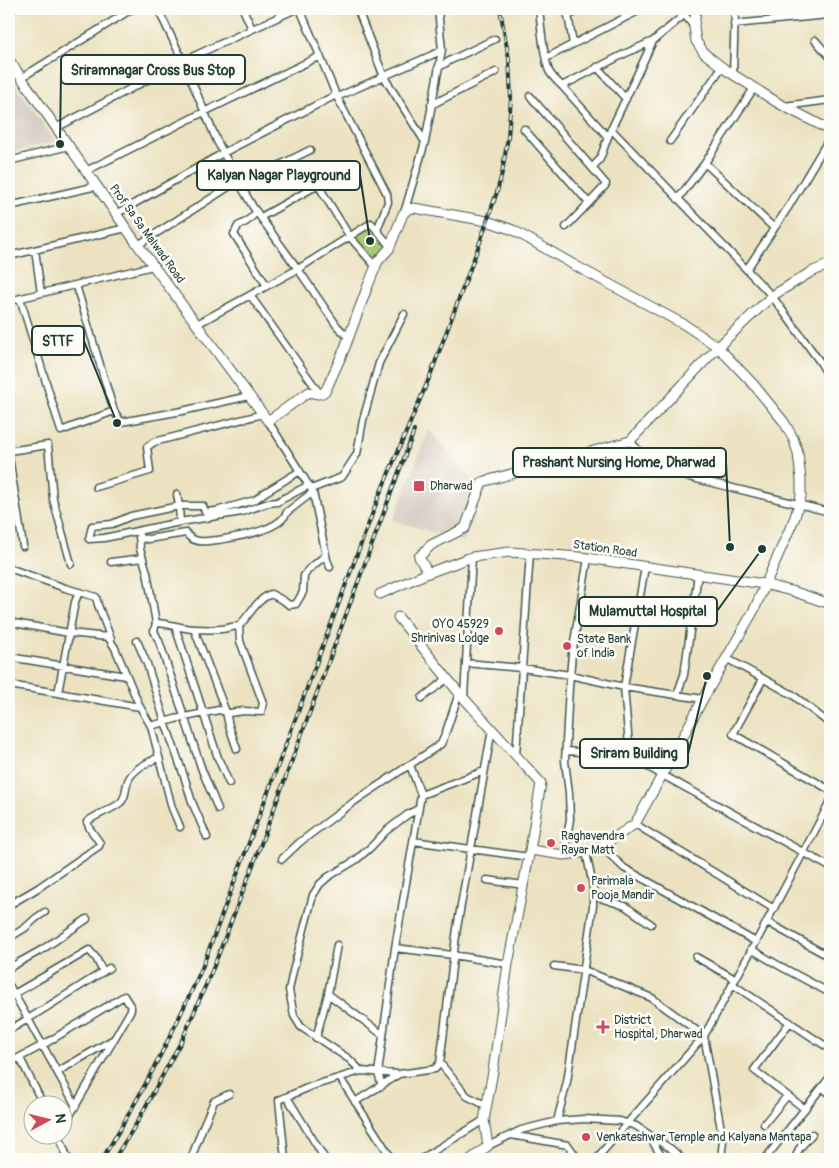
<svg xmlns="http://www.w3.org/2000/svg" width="839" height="1168" font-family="Pangolin,sans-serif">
  <rect width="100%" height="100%" fill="#fdfcf7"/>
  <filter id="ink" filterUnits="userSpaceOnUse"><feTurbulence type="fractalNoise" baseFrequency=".02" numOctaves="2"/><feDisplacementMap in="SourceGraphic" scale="10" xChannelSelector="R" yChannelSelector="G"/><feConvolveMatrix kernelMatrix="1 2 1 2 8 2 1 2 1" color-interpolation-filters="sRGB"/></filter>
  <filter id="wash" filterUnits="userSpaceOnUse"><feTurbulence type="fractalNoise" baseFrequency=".0096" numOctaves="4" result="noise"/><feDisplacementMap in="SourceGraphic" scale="20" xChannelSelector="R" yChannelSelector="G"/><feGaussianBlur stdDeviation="1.12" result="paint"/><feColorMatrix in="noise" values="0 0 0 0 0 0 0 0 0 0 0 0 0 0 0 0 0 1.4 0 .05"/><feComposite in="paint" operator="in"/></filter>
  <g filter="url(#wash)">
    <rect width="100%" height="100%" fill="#ece2c1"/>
    <path fill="#cdc2b9" d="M9,75L56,142L9,153Z
      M429,430L482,491L464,542L393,520Z"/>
    <path fill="#a9ca73" stroke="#648454" d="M371,223L390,246L376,267L350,237Z"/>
  </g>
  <g filter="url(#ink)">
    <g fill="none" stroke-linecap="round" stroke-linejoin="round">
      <g stroke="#3e5649" stroke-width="9">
        <path id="street" d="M158,9L183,61L217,141L238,181L253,207L300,272L337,326L348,337
          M243,9L252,29
          M368,9L359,13L384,77L425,142
          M539,9C541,26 543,56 549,71C552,77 558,82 562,86
          M567,9L573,44
          M680,9L694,27
          M9,11L14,9
          M568,16L581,9
          M734,24L828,15L830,12
          M815,40L830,57
          M320,56L336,95L387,194L388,202L377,230
          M546,58L642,9
          M597,67L626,99
          M438,68L451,60L495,39
          M733,75L735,9
          M21,78L132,9
          M337,97L441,51
          M431,105L496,72
          M784,106L830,100
          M56,128L183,61L296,9
          M524,129L589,203L605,186L606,184L530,96
          M611,129L772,296L820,362L830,379
          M608,137L562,86L624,54L653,41L684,15
          M670,141L722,67
          M9,161L69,146
          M705,163L774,228
          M592,168L600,159L609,134L653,41
          M86,171L204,112L320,56L300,9
          M240,185L310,150
          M678,199L705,163L754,88
          M9,206L97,186
          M257,212L246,222L238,226L234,234L267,286
          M404,213L425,142L442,50L438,9
          M116,214L223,153L336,95
          M261,217L318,185L350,237L376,267
          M566,227L589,203
          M138,245L238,181
          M35,250L41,293
          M9,256L126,228
          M747,269L789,206L830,137
          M250,295L320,394
          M20,298L61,431L114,411L76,285
          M9,301L153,266
          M197,324L298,269L371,223L390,246
          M114,411L121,422L182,411L249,396
          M268,421L313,492L327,560L330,567
          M630,441L646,458L672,473L830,512
          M9,451L48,445L53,499L71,564
          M9,457L23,546
          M300,471L264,493L255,500L216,511L205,512L203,506H179L131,516L112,524L92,526L89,539L104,538L180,522L242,512L268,503L277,502L309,485
          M96,487L150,471L147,447L154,442L263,414
          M311,489L342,477L357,454L363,420L379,363L404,314
          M177,494L179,506L180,522
          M139,531L140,549L147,572L156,623C169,623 182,629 195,629C203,629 212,630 220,629C226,629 232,626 239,626C249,616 257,599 271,594L284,601L289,605L296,604L303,592L304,576L308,570L326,555
          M139,538L148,539L186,533C189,536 190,539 195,540C202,543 210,540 218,540C236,537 280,531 287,512L313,492
          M111,562L143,558
          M9,568L65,588L96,597L98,605L111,639L108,637L115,648L140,707L151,726L172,808L180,827
          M79,592L75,602L58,693L140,707
          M9,622L69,633L108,637
          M156,623L154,631L159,641L202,770L218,809
          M175,626L218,758L229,783
          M194,629L226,712L229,726L237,749
          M137,641L147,664L165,722L185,779L192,802L207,837
          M9,657L126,676
          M726,658L793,695L830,724
          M466,663L522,668L570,675L624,687L703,699
          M763,679L733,734L830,790
          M9,685L58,693
          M677,695L684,675L698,574
          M464,697L472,557
          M422,698L448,678
          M151,726L175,719L219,710L229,713L244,711L261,712L263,703L240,641L239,626
          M566,751L625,755L630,757L830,867
          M516,755L530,553
          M630,757L624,687L645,567
          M421,795L484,771
          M635,824L774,909
          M413,841L529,857
          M601,846L624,868L756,942
          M564,855L570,819L569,793L565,761L569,687L572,654L588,558
          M282,859L300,842L355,801L426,754L441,744L445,735L459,693
          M487,880L524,885
          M594,896L625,906L651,924
          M9,905L38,888L99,846L100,843L90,829L87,822C97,813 111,811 121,802C126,797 125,791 127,784C130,770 147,763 159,757
          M767,922L830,957
          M9,938L25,928L36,918L45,912
          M395,948L453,955L508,964
          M751,949L778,965L830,993
          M696,957L735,979
          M554,966L584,970L652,998L704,1036L723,1140L721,1159
          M9,968L43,949L87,919
          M732,984L830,1049
          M9,985L14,994L89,950L96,958L103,972
          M328,994L383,1035
          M9,997L14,994L28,1019L9,1030
          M790,1022L754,1070L805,1109
          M316,1038L328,994L337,945
          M20,1058L44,1106
          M9,1063L43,1045L124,996L131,1007V1010L62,1129
          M440,1063L467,1096L487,1106
          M361,1071L349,1059L301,1027L294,1016L289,990L293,971L313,895L320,884L328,877L356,860L371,847L386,831L407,815L418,809
          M57,1072L114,1039
          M340,1078L392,1159
          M382,1086L378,1073L395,948L421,795L410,765
          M822,1087L830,1094
          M287,1097L325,1159
          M355,1102L399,1074L435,1069L440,1063L457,928L492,729
          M76,1106L28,1019L109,968
          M557,1121L567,1082L593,906V886L586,852
          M764,1124L787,1096
          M648,1134L663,1159
          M511,1135L568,1145L578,1159
          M59,1136L68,1159
          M488,1146L521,1130L557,1121L584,1119L620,1121L636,1126L671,1149L682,1159
          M9,1157L44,1159
          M191,1159L202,1129L214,1101L229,1094
          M285,1159L279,1100L312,1086L361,1071L398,1074
          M421,1159L484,1120
          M596,1159L704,1036L756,942L830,802
          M765,1159L830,1077
          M795,1159L799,1149L812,1134
          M825,1159L830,1144"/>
      </g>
      <g stroke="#3e5649" stroke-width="11">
        <path id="secondary" d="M696,9L694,27L696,41L704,53L726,70L778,103L830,130
          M9,60L135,241L268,421L309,392C316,394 321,396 326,390L344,350L367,288L378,261L389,249L403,214L408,209L414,208L487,221L513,230L576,266L685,325L718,347L754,385L784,422L793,438L798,453L801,480V496L795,517L754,610L703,699L665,770L635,824L594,851L564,855L530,850L508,964L493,1071L484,1120L488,1146L471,1159
          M428,573L419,557L431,545L465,528L482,482L630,441L718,347L772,296L811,272L830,264
          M380,594L428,573L472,557L510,552L580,557L764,584L795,592L830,604
          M398,617L459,693L541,783L530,850"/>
      </g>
      <use href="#street" stroke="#fff" stroke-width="6"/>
      <use href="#secondary" stroke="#fff" stroke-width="9"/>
      <g stroke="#1f3d34" stroke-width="4">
        <path id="rail" d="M102,1159C140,1098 173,1033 202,968L379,496L430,376L479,245L497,192L502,173L508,137L511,98L509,59L500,9
          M114,1159L135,1126L183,1038L214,966L255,860L414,431"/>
      </g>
      <use href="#rail" stroke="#fdfcf7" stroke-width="2" stroke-dasharray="5.5" stroke-linecap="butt"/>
    </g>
  </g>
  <g fill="#d1495b" stroke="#fdfcf7" stroke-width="2">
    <rect x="413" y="480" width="12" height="12" rx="2.5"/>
    <circle cx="499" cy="631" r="5"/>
    <circle cx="567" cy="646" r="5"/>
    <circle cx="551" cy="843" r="5"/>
    <circle cx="581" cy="888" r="5"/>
    <path d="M600.5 1019.5h5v5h5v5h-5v5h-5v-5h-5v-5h5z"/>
    <circle cx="586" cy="1137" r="5"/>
  </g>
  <g text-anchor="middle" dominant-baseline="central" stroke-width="5" stroke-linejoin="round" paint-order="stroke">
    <g font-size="12" fill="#1f3d34" stroke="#fdfcf7">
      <text transform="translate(147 234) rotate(54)">Prof Sa Sa Malwad Road</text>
      <text transform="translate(605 549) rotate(8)">Station Road</text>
    </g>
    <g font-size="12" fill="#1f3d34" stroke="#fdfcf7" text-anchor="start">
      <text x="430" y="486">Dharwad</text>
      <text x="489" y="624" text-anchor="end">OYO 45929<tspan x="489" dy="14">Shrinivas Lodge</tspan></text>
      <text x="577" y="639">State Bank<tspan x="577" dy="14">of India</tspan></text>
      <text x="561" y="836">Raghavendra<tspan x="561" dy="14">Rayar Matt</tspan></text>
      <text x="591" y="881">Parimala<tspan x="591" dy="14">Pooja Mandir</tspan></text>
      <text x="614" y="1020">District<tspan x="614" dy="14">Hospital, Dharwad</tspan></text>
      <text x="596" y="1137">Venkateshwar Temple and Kalyana Mantapa</text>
    </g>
  </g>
  <path fill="none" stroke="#1f3d34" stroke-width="2" d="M60 144L61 70M370 241L360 175M117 423L84 341M730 547L726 462M762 549L717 611M707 676L688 754"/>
  <g fill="#1f3d34" stroke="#fdfcf7" stroke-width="2">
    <circle cx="60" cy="144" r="5"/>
    <circle cx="370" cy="241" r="5"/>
    <circle cx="117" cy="423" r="5"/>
    <circle cx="730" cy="547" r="5"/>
    <circle cx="762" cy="549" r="5"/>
    <circle cx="707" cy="676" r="5"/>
  </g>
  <g fill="#fdfcf7" stroke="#1f3d34" stroke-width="2">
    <rect x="61" y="55" width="184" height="29" rx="5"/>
    <rect x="197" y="161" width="163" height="29" rx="5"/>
    <rect x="32" y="326" width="52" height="29" rx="5"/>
    <rect x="513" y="448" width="213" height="29" rx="5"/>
    <rect x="579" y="597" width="138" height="29" rx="5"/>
    <rect x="580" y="739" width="108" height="29" rx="5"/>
  </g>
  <g font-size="14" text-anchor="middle" font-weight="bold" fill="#1f3d34">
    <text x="153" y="75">Sriramnagar Cross Bus Stop</text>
    <text x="279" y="180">Kalyan Nagar Playground</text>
    <text x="58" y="346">STTF</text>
    <text x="619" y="467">Prashant Nursing Home, Dharwad</text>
    <text x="648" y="616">Mulamuttal Hospital</text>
    <text x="634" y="758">Sriram Building</text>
  </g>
  <rect width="839" height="1168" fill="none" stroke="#fdfcf7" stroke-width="30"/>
  <g transform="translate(48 1120) rotate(83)"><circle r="24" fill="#fdfcf7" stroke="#a4b0a9"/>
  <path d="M0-4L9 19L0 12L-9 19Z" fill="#d1495b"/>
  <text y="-8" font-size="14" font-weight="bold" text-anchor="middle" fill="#1f3d34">N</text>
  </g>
</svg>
